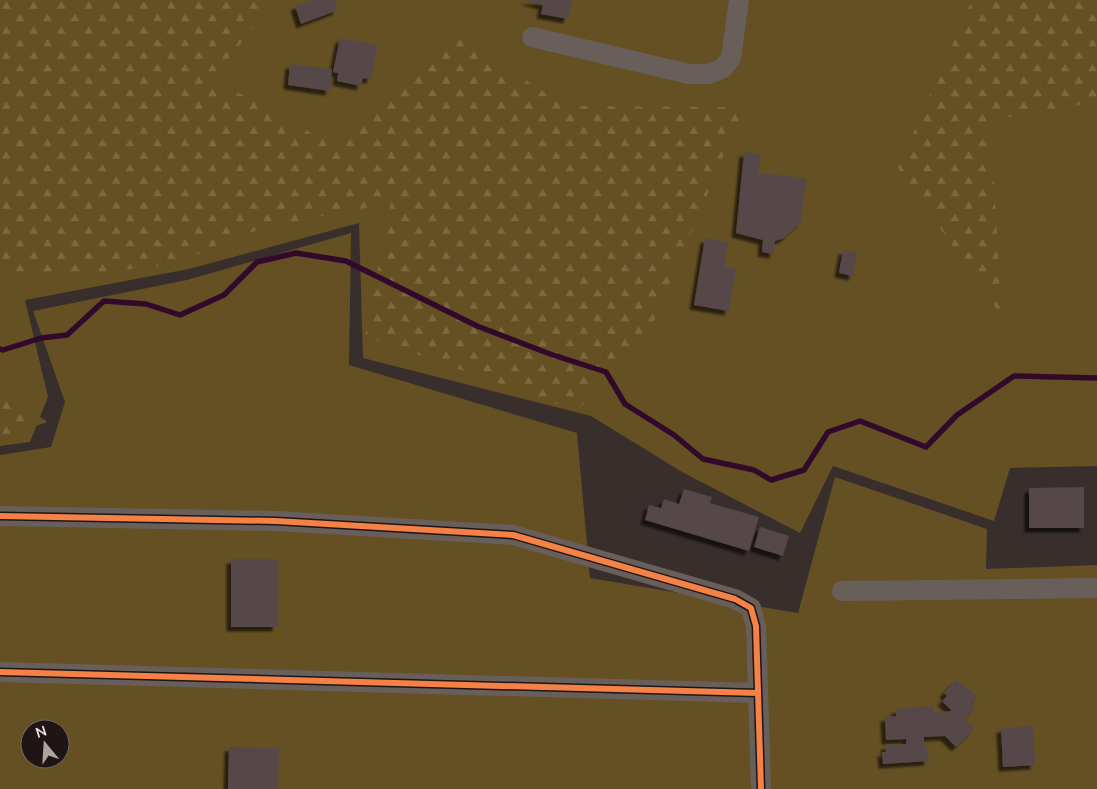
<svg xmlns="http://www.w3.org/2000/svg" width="1097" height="789" font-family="Mulish,sans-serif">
  <defs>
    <pattern id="forest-firs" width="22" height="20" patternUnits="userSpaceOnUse" patternTransform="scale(1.25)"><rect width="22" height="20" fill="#655024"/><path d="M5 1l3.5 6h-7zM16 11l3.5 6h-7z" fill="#7c6944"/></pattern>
    <filter id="shadow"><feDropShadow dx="-4.5" dy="4.5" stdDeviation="1" flood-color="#0009"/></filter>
  </defs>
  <rect width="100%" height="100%" fill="#382e2c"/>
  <path fill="#655024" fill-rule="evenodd" d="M0,0H1097V466L1010,468L994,521L833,466L800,533L682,472L591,416L363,358L359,223L189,269L25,300L48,397L30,442L0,446Z
    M351,233L349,365L577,433L590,578L798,613L835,477L987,529L986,569L1097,565V789H0V455L51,447L65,402L33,311L187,280ZM30,729H60V759H30Z"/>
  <path fill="url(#forest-firs)" d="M0,0H272L275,2L212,78L335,146L455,36L567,106L744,107L653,323L577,411L365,336L391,203L262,228L171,265L53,277L0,273Z
    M972,0H1097V102L991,120L1001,315L898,168Z
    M0,387L47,422L0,439Z"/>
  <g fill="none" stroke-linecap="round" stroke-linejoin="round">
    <path stroke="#33092b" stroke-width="5.5" d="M0,349L3,350L41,338L67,335L104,301L146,304L180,315L224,295L257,262L296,253L346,261L477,326L550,354L606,372L625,404L674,435L703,459L754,470L771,480L804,470L828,432L860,421L926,447L957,415L1014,376L1097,378"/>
  </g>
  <path fill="#574649" filter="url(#shadow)" d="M311,0H334L338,10L301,24L295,6Z
    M524,0H572L568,19L541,14L543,5Z
    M340,38L378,45L371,79L363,78L361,86L337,81L338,73L333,72Z
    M290,64L332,69L330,91L288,85Z
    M744,152L761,154L758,173L806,178L801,222L784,238L775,241L774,254L762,252L763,240L736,233Z
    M705,238L728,242L724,266L736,269L729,311L694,305Z
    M843,250L857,252L853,276L839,273Z
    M1084,487V528H1029V488Z
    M684,489L712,497L710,503L759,517L749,551L645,520L649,505L661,508L664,499L679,504Z
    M760,527L789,536L783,556L754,547Z
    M231,559H278L277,627H231Z
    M956,680L978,697L971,703L975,708L965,719L974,729L956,747L945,736L924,737V745H927L929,761L883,764L882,752H886L885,745L906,744V739L886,740L885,717L896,716V709L933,706V713L952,711L942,701L947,696L944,693Z
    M1033,726L1035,765L1003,767L1001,728Z
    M229,747L279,748L278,789H228Z"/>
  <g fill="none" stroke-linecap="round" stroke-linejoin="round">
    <path stroke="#685f5a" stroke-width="20" d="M532,37L689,74H709L723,68L731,58L739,0
      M0,516L276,521L513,535L735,599L751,608L756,626L761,789
      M842,591L1097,588
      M0,672L758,693"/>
    <g stroke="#1e1514" stroke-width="9">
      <path id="cycleway" d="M0,516L276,521L513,535L735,599L751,608L756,626L761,789
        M0,672L758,693"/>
    </g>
    <use href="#cycleway" stroke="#f48246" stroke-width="6"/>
  </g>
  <g transform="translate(45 744) rotate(342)"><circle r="24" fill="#1e1514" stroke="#726866"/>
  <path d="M0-4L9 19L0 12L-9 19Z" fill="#b0a4a2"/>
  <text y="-8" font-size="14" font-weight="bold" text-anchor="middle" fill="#f1e4e2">N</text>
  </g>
</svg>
